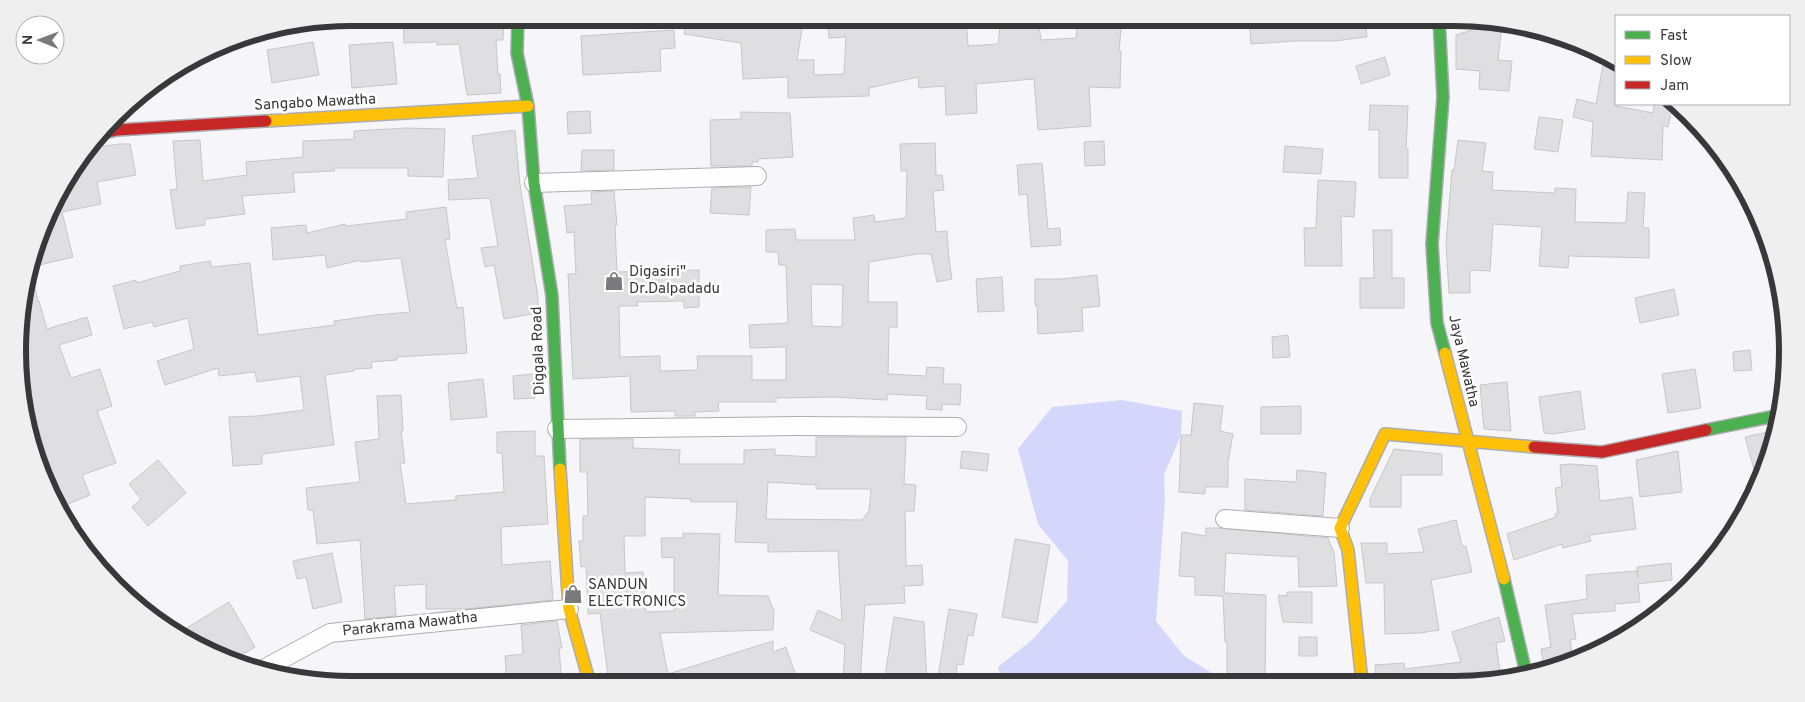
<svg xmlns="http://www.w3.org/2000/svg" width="1805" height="702" font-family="Overpass,sans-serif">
  <rect width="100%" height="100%" fill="#f6f6fa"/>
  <path fill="#d4d7fb" d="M1122,400L1182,411L1181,435L1164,475L1165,501L1156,621L1184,656L1227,682L1010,683L1000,675L998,667L1032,640L1067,601L1068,561L1038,524L1018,449L1052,407Z"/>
  <path fill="#dfdfe2" stroke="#c7c7ca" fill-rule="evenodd" d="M403,18H504L503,40H496L498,74H500L501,93L467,95L459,44L437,45V42L404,43Z
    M687,18H731L802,29L797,60H814V75L844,74L846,37L829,38L827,18H966L968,46L998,44L1001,18H1038L1041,40L1076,38L1078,18H1122L1119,51H1121L1120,88L1089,87L1091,126L1038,130L1034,79L976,84L977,113L946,115L945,86L919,88L918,77L869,88V96L788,98V77L743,79L741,43L684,34Z
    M1249,18H1365L1367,37L1334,41H1295L1251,44Z
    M1485,22L1502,24L1498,60L1512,61L1509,91L1479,89L1480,71L1456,69V35L1485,26Z
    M674,30L675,48L660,49L661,71L583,75L581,36Z
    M313,42L319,75L272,83L267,50Z
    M393,42L397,84L352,88L349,45Z
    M1385,57L1390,75L1361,84L1356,66Z
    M1603,65L1616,67V106L1653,113L1654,104H1673L1668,127L1663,126L1662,160L1591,156L1593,122L1573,117L1577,99L1596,104Z
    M1370,105L1408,106L1406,149H1408V178H1379V130H1369Z
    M590,111L591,133L568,134L567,112Z
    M741,112L790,113L793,157L759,159L758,162H752V166H711L710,120L741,119Z
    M1539,117L1563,120L1558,152L1534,149Z
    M406,128L445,129L443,177L408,176V168H334L335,171L293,173L295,192L242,196L245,214L205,219V225L176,229L170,190L177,189L173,141L200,140L203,181L247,175L246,162L303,157V141L354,139V131Z
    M515,130L520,185L538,297V313L504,319L494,265L485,267L481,248L498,246L490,198L449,200L448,180L478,178L472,136Z
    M1458,140L1486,143L1482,171L1493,172L1492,190L1555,193V188L1576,189L1575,222L1626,223L1628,192L1645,193L1643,228H1649V258L1569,256L1568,268L1539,266L1542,227L1493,224L1490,271L1470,270V293H1449L1446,244L1452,170H1454Z
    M1104,141L1105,165L1085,166L1084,142Z
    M935,143L936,175H942L944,190L933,191L936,232L947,231L949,259L952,279L937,282L931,254H917L869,262L868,302H897V327H889L888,374L926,376L927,367L944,368L943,384H961L960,405L942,404V410L926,409L927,396L887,394V400L834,397L776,398V402H718L719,411L695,412V416H675V411L631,412L630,376L573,379L568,274H576L574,232L567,233L564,206L592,204L591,192L614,191L617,225H615L617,272L699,270V307L684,308V301L637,302L638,306H619L620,357L660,356V371L698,370L697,356H752V380H786V347L750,348L749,325L788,323L786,265H779L778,252H766V230L795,229L796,240H855L853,218L874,215L875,222L906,218L907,171H901L900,144ZM811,284L843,285L842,327L812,326Z
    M119,144H130L136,175L97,182L101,204L62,212L73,257L31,267L38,302L39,301L47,329L87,317L92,335L59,345L71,378L100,369L112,406L97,411L116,463L82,475L90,495L61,507L48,474L52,473L36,427L28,430L24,416L23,397L29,395L23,375L20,307L35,244L62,184L92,148Z
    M1285,146L1323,149L1321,174L1283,172Z
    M582,150H614V170L581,171Z
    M1042,163L1048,229L1060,228L1061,245L1031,247L1027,194L1019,195L1017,165Z
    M1318,180L1356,182L1354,217L1341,216L1342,266H1305L1304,228H1316Z
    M751,187L749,215L710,213L712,188Z
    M446,207L450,239L445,240L457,308L463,307L467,353L397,357V360L371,362L372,368L354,369V371L325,375L334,445L262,454V464L233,466L229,417L258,416L304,410L300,376L257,382L255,372L219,376L218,368L165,385L157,361L194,349L188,318L154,327L152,322L124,329L113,286L136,280V283L180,271V266L210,261L212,267L250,263L258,335L335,325L334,321L376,315L410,312L401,258L361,262V260L327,268L325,255L273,260L271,228L306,225L307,233L345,224L346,226L407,219L406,212Z
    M1373,230H1392V278H1404V308H1360V278H1374Z
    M1097,275L1100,306L1082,308L1083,331L1038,334L1037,305H1035V279H1062Z
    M1002,277L1004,311L978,312L976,279Z
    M1674,289L1679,315L1640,323L1635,298Z
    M1288,335L1290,357L1273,358L1272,337Z
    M1750,350L1752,370L1734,371L1733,352Z
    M1470,361L1472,378H1466L1462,362Z
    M1695,369L1701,408L1668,413L1662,374Z
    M534,374L535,398L514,399L513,376Z
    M483,379L487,417L451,420L448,383Z
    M1507,382L1511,431L1484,429L1480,385Z
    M1580,391L1585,429L1553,434L1544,433L1539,397Z
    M401,395L403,431H401L405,463H400L406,504L456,500V496L504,492L502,453H497V432L535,431V456H544L548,524L501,527L502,565L550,561L553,600L465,609H426V584L394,586L396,616L365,619L360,540L317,544L313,510H308L306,488L360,482L355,442L379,439L377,396Z
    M1194,403L1223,406L1220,431L1233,434L1228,463V487H1205V494L1179,492L1181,435H1191Z
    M1301,406V434H1261V407Z
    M1777,430L1776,438L1757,480L1745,437Z
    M816,437H906L904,484L916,485L914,511H905L906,566L922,565L923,585L904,586L905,603L865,605L860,683H843L845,645L810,630L818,610L842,621L838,551L768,552V543L735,542L737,502H691V499L645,497V536H624L625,573L643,572L646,612L674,611V557L662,558L661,538H683V533L720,534L718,595L768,596L774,611L773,630L660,633L668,674L773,641V652L786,647L797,679L784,683L609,684L600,613L588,614L586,566L581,567L579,541H583V516H588L587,472H580V439H633V448L680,450L679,464H744V450L775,449V455L816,457ZM768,482L816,485V489H871L869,511L862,520L766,519Z
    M1394,449L1442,454V475H1401V507H1370V499Z
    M962,451L989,454L987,471L960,468Z
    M1678,451L1682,492L1640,497L1636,460Z
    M158,460L186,493L148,526L132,507L141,499L129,484Z
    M1571,464L1597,466L1600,501L1632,497L1636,529L1589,535L1591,541L1563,548L1562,544L1514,560L1507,534L1556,517L1555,514L1558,513L1555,488L1562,487L1560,465Z
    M1297,470L1326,473L1323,516L1245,510V479L1296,482Z
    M1456,520L1462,546H1466L1472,572L1431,580L1439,630L1420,633L1385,634L1384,583H1366L1361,543H1387V554L1424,552L1418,529Z
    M1206,528H1220L1328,538L1334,553L1337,586L1299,587L1298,557L1226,553L1224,593L1266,595L1265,682L1227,681V642H1225L1223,596L1195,595V577L1179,576L1182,532L1206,536Z
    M1015,539L1050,545L1037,623L1002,617Z
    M332,553L342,602L313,609L306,577L297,579L293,561Z
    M1671,563L1672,580L1638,584L1640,602L1615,604V611L1572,614L1576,639L1570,640L1573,659L1544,668L1541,649L1551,647L1545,605L1587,599L1586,575L1637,571L1638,578L1637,567Z
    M1287,592H1312V623L1283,622L1278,595L1287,596Z
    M229,602L255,647L232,661L203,650L177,634Z
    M949,609L977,614L973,636L968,635L963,665L957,664L955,683H937Z
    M894,617L924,622L927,683H884Z
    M1499,617L1505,641L1496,643L1501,678L1471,682H1376L1375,665L1404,663L1405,669L1461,662L1452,632Z
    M557,621L562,648H559L562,684H507L505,656L523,654L521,625Z
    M1299,637H1317V656H1299Z"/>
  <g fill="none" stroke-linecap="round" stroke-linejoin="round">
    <g stroke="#adadb0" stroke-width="20">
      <path id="street" d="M534,183L757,176
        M557,429L796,426L957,427
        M1225,519L1340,528
        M260,671L330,633L569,609"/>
    </g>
    <g stroke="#adadb0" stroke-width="14">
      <path id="fast" d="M518,18L517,53L528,106L534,183L552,296L560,469
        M1439,18L1443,97L1432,244L1437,323L1445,353
        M1706,430L1780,415
        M1504,579L1526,673"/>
    </g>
    <g stroke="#adadb0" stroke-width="14">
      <path id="slow" d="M266,121L528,106
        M1445,353L1504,579
        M560,469L569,609L590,684
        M1362,682L1348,550L1340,528L1385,434L1534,447"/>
    </g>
    <g stroke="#adadb0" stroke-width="14">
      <path id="jam" d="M104,133L117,130L266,121
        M1534,447L1602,452L1706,430"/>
    </g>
    <use href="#street" stroke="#fefefe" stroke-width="18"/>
    <use href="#fast" stroke="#4caf50" stroke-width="11"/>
    <use href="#slow" stroke="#ffc107" stroke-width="11"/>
    <use href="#jam" stroke="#c62828" stroke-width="11"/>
  </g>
  <defs>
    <g id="shop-bare" transform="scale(1.5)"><path d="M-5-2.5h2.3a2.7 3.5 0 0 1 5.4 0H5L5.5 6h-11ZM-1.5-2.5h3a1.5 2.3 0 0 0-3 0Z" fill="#7a7a7e" stroke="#fff" stroke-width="2.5" paint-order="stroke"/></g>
  </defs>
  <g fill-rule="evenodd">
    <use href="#shop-bare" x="614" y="281"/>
    <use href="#shop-bare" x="573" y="594"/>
  </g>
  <g text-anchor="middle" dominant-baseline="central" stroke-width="5" stroke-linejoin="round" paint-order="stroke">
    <g font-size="15" fill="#38383b" stroke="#fff">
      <text transform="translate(315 103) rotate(-3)">Sangabo Mawatha</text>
      <text transform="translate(539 351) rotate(-92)">Diggala Road</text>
      <text transform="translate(1463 361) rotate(77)">Jaya Mawatha</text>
      <text transform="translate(410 625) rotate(-6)">Parakrama Mawatha</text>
    </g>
    <g font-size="15" fill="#38383b" stroke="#fff" text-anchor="start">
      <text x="629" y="272">Digasiri"<tspan x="629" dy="17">Dr.Dalpadadu</tspan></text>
      <text x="588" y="585">SANDUN<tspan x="588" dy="17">ELECTRONICS</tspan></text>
    </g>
  </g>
  <path d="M0 0H1805V702H0ZM351 26H1454A325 325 0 0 1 1779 351V351A325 325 0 0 1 1454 676H351A325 325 0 0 1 26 351V351A325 325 0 0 1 351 26Z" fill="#efefef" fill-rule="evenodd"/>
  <path fill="none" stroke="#38383b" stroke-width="6" d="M351 26H1454A325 325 0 0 1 1779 351V351A325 325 0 0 1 1454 676H351A325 325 0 0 1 26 351V351A325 325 0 0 1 351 26Z"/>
  <rect x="1615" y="15" width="175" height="90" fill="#ffffff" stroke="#afafb1"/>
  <rect x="1625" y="31" width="25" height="8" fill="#4caf50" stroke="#afafb1"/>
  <text x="1660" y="40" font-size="15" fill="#38383b">Fast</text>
  <rect x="1625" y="56" width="25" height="8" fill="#ffc107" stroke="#afafb1"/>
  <text x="1660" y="65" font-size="15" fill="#38383b">Slow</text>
  <rect x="1625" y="81" width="25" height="8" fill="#c62828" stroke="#afafb1"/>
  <text x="1660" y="90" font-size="15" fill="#38383b">Jam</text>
  <g transform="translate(40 40) rotate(271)"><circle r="24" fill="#ffffff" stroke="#afafb1"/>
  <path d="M0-4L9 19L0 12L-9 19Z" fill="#7a7a7e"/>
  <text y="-8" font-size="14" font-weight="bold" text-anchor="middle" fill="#38383b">N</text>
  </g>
</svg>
